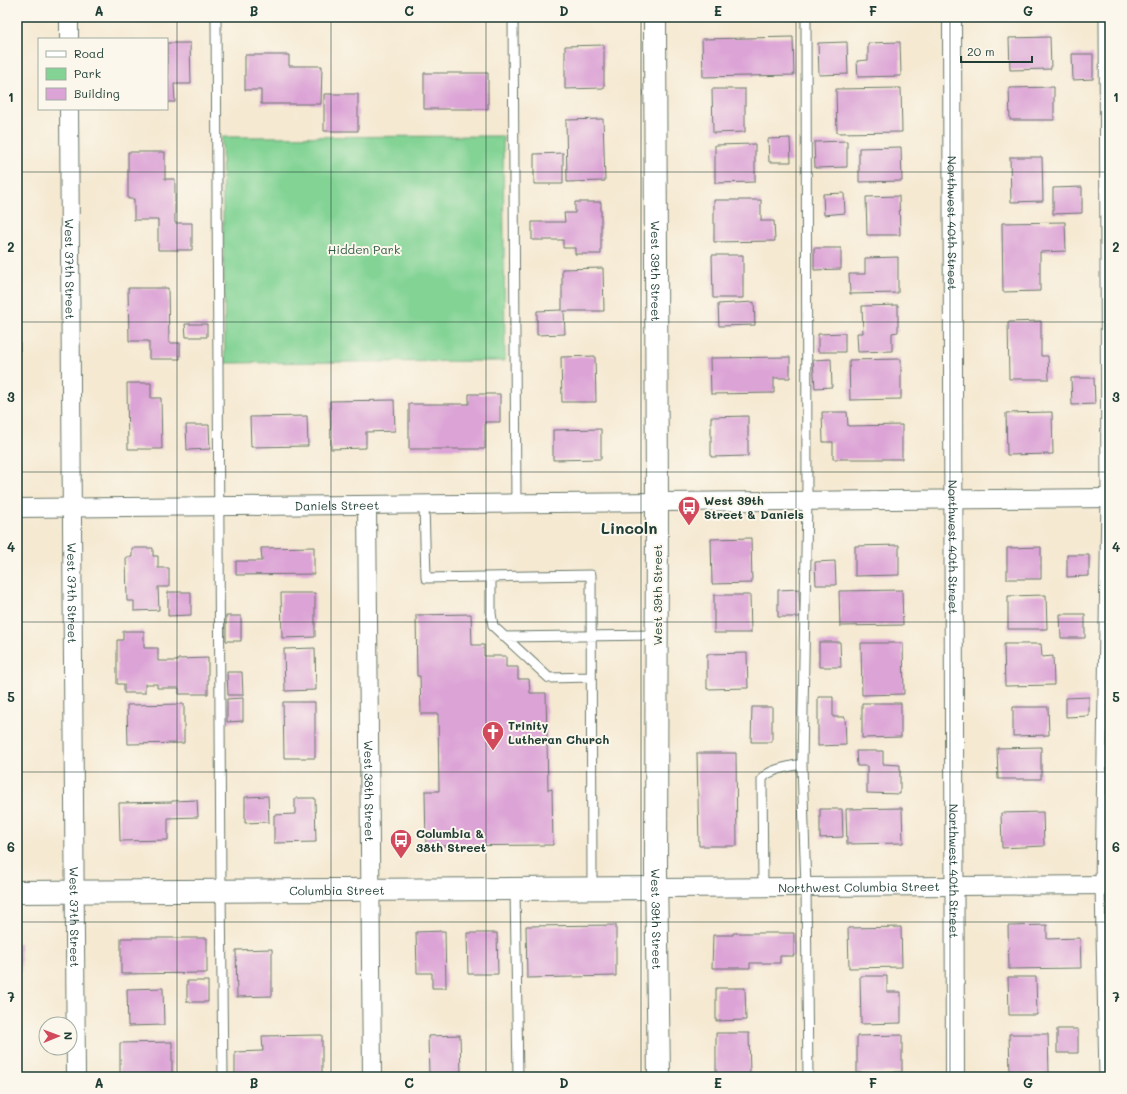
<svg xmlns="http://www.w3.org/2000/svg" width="1127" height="1094" font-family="Mali,sans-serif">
  <rect width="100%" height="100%" fill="#fbf7ec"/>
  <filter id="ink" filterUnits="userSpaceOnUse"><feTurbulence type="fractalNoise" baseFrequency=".025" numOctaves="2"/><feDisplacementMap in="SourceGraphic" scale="8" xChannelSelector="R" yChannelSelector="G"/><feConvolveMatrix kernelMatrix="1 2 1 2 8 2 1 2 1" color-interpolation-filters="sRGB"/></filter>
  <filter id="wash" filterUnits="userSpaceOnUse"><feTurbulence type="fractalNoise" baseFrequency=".012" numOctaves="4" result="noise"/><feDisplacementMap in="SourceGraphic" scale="16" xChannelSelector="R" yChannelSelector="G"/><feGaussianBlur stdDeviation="0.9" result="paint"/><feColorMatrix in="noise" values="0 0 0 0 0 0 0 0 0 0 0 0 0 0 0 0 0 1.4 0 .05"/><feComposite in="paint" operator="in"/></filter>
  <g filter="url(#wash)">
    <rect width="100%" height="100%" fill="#f5e9d2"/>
    <path fill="#82d394" stroke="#508864" d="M503,136L505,361L225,363L222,137Z"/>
    <g id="blocks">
      <path fill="#dca3d6" d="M793,37L794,75L703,77L702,39Z
        M1050,37L1051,69L1010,70L1009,38Z
        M847,42L848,74L819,75L818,43Z
        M900,42L901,76L858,77L857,61L868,60V43Z
        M167,43H190L191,84H174L175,102H167Z
        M604,45V88L565,89V46Z
        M1072,54H1093V79L1073,80Z
        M245,55H289V66H322L321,104H261V90H245Z
        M424,73H488V109H424Z
        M1054,87V120H1010L1009,88Z
        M901,88L902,132L837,133L836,89Z
        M712,89H745V132L713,133Z
        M324,94H358V131H324Z
        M603,119L605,181L567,182L566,120Z
        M790,138L791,162H769L768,139Z
        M847,141V167L815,168L814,142Z
        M755,144V182L715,183V145Z
        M901,147L902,181L859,182V148Z
        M128,152H165V179H175V223H192V250H158V220H134V199H128Z
        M563,153V184H534V154Z
        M1010,157H1042L1043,201L1011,202Z
        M1082,187V213L1053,214V188Z
        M844,193L845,213L824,215L823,194Z
        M899,196L900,235H867L866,197Z
        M714,200H761V221H774L775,241L714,242Z
        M575,202H601V254H575V248H563V240H532V222H565L564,213H575Z
        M1065,222L1066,251L1040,252V291L1003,292L1002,223Z
        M814,248H841V269L814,270Z
        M712,255H743V298H713Z
        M898,257V293L850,294L849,274H865V258Z
        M603,268L604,311H564L565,334L537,335V311L562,310V269Z
        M17,287H19L20,351H17Z
        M128,288H168L169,343H180V359H149V341H129Z
        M754,302L755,325L719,326L718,304Z
        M898,305V332L892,333V351L858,352L857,333H863L862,306Z
        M1041,321V356H1048L1049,379H1009L1008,322Z
        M185,324H207V337H186Z
        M845,333V352H818V334Z
        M595,356L596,402H562L561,357Z
        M790,357V378H774V393L711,394L710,358Z
        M831,359L832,387L815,388L813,360Z
        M901,359V399L850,400L849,360Z
        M1071,378H1094L1095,404L1072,405Z
        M127,383H151V398H161L162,449H128Z
        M469,394H500V422H485V449H409V404H469Z
        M394,400L395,431L366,432V448L331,449L330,401Z
        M822,412H847L848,426L902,425V459H833V442H823Z
        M1052,412L1053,454L1007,455L1006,413Z
        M307,416L308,446L251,447L250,417Z
        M748,416V456L711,457V417Z
        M186,425H209L210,449L187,450Z
        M601,429V459L553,460V430Z
        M751,538L752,583L712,584L711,539Z
        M899,545V575L855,576V546Z
        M314,547V574L236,575V561H262L261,548Z
        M1041,547V579H1007V548Z
        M132,548H153V556H158V568H169V587H158L159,610L134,611V601H127L126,557H132Z
        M1067,555H1089V576L1067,577Z
        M835,561L836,585H816L815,562Z
        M799,589L800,617H778V590Z
        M902,590L903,625L840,626L839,591Z
        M168,592H191V615L168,616Z
        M281,593H315V637L282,638Z
        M714,595H750L751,633H714Z
        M1046,595L1047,629H1008V596Z
        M471,614L472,645H484V656H506V667H518V679H529L530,693H546L548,790L552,789L553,845L426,846L425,791H439L438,714H421L420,676H417L416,615Z
        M1060,614H1085V638H1061Z
        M226,616H241V641H226Z
        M123,631H144V648H158V661H178V659L208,658V694H179V688H157V684H145V693H124V684H117V640H123Z
        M819,642H840L841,667H819Z
        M861,643H903L904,694L862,695Z
        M1004,644H1041L1042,657L1053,656L1054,685L1005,686Z
        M315,648L316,690L285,691L284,649Z
        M747,653L748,688L707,689V654Z
        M227,672H242L243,695H228Z
        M818,697H833V717H845L846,745L818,746Z
        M1089,697V716L1066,717V698Z
        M243,698V721L227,722V699Z
        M283,702H315V758H284Z
        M862,703H901V737L862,738Z
        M184,704V743L128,744L127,705Z
        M752,707H772V742H751Z
        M1013,707H1048L1049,735L1013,736Z
        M1041,747V779H998L997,748Z
        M856,751H883V764L900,765V794L867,793V766H857Z
        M697,753H736L737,846H699Z
        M268,796L269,822L245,823V797Z
        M295,798H315L316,842L274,843V815L295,814Z
        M197,800L198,817L168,818V840L120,841L119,803L172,802V801Z
        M902,808L903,843L847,844L846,809Z
        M820,809H842L843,837L820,838Z
        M1043,812L1044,846L1002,848L1001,813Z
        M616,925V976L527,978L526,926Z
        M1047,925V939L1080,938L1081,968L1009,969L1008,926Z
        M901,927L902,967L849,968L848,928Z
        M445,931L446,988H432V973H417L416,932Z
        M467,933H497L498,974H468Z
        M733,933H794V956H780V963H750V968H712L713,935H733Z
        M121,938H207V973L121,974Z
        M17,943H20L21,972H17Z
        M272,949V996L237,997L236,950Z
        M860,976H887V992H901V1023L861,1024Z
        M1008,977H1036L1037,1015H1009Z
        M187,981H208V1002H187Z
        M163,988L164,1025L128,1026L127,989Z
        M716,988H745L746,1020L716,1021Z
        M1057,1029H1078V1053H1057Z
        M716,1033H749L750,1075H716Z
        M1009,1034H1048L1049,1073L1010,1074Z
        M322,1035V1077H235V1052L263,1051L262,1036Z
        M460,1035L461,1075H429L428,1036Z
        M902,1035V1072L857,1073V1036Z
        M172,1042V1075L120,1076V1043Z"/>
    </g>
  </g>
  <g filter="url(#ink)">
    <use href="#blocks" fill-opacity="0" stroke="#6a796b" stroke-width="1"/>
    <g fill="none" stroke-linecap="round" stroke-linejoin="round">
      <g stroke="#6a796b" stroke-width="11">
        <path id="lane" d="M216,17L221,891L223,1077
          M513,17L516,504
          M806,17L807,501L802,764L806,888L808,1077
          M424,505L426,578L591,575L592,888
          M491,577V613L493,626L549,678L591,677
          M504,637L657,635
          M763,887L762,780C765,770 792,766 802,764
          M515,889L518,1077
          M1104,1077L1100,885L1106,498L1104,17"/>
      </g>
      <g stroke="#6a796b" stroke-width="20">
        <g id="street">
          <path d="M69,17V39"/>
          <path id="s1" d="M952,17L955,1077"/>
          <path id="s2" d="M69,109L76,1077"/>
          <path id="s3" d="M367,505L372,1077"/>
          <path id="s4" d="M17,508L1110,498"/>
          <path id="s5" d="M657,888C808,888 959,885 1110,885"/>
        </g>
      </g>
      <g stroke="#6a796b" stroke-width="24">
        <g id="secondary">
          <path id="s6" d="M655,17L657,503L656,871L659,1077"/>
          <path id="s7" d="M17,892L657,888"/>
        </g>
      </g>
      <use href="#lane" stroke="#fff" stroke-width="9"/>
      <use href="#street" stroke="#fff" stroke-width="18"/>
      <use href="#secondary" stroke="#fff" stroke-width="22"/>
    </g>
  </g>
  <path fill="none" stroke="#1f3d34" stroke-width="1" stroke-opacity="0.55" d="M177,17V1077M331,17V1077M486,17V1077M641,17V1077M796,17V1077M950,17V1077M17,172H1110M17,322H1110M17,472H1110M17,622H1110M17,772H1110M17,922H1110"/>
  <defs>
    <g id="bus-pin" transform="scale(1.15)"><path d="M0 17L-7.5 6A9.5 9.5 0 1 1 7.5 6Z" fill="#d1495b" stroke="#fbf7ec"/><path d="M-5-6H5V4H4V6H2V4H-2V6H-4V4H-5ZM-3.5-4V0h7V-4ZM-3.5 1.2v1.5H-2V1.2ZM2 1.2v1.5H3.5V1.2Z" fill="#fff"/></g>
    <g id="church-pin" transform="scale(1.15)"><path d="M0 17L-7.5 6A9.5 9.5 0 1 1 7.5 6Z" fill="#d1495b" stroke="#fbf7ec"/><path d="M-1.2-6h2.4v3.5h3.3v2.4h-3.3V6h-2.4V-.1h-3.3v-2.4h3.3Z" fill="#fff"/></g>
  </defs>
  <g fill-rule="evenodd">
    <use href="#bus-pin" x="689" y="507"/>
    <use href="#church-pin" x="493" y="732"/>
    <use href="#bus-pin" x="401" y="840"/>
  </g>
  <g text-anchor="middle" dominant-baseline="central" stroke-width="4" stroke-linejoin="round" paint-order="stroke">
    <g font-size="12" fill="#1f3d34" stroke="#fbf7ec">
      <text stroke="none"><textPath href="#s1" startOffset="206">Northwest 40th Street</textPath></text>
      <text stroke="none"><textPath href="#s2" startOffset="160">West 37th Street</textPath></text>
      <text stroke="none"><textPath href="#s6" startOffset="254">West 39th Street</textPath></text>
      <text stroke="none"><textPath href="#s4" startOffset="320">Daniels Street</textPath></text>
      <text stroke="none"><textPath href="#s1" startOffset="530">Northwest 40th Street</textPath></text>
      <text stroke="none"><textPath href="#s2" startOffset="484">West 37th Street</textPath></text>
      <text transform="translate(657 595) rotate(-90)">West 39th Street</text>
      <text stroke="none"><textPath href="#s3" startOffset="286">West 38th Street</textPath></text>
      <text stroke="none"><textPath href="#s1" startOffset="854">Northwest 40th Street</textPath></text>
      <text stroke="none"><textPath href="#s5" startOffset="202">Northwest Columbia Street</textPath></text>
      <text stroke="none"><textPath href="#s7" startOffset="320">Columbia Street</textPath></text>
      <text stroke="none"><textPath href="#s2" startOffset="808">West 37th Street</textPath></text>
      <text stroke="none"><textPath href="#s6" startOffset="902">West 39th Street</textPath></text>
    </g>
    <g font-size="12" fill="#335b47" stroke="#fbf7ec">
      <text x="364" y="249">Hidden Park</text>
    </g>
    <g font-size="12" font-weight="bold" fill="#1f3d34" stroke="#fbf7ec" text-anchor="start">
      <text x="704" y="500">West 39th<tspan x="704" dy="14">Street &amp; Daniels</tspan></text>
      <text x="508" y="725">Trinity<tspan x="508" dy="14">Lutheran Church</tspan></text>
      <text x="416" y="833">Columbia &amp;<tspan x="416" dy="14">38th Street</tspan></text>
    </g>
    <g font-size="16" font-weight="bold" fill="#1f3d34" stroke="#fbf7ec">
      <text x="629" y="527">Lincoln</text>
    </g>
  </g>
  <rect width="1127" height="1094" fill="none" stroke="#fbf7ec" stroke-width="44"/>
  <rect x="38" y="38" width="130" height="72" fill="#fbf7ec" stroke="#a3ada2"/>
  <rect x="46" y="51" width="20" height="6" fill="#ffffff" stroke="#a3ada2"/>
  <text x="74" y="58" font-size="12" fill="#1f3d34">Road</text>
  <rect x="46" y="68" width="20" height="12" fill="#82d394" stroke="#a3ada2"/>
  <text x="74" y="78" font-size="12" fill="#1f3d34">Park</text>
  <rect x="46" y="88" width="20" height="12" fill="#dca3d6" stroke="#a3ada2"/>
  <text x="74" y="98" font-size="12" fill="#1f3d34">Building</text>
  <g transform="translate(58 1036) rotate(89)"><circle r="19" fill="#fbf7ec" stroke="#a3ada2"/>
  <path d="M0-3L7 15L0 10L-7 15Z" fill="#d1495b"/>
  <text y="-6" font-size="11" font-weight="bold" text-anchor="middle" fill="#1f3d34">N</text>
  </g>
  <path d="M961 56v6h71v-6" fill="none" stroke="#1f3d34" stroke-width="2"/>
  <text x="967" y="56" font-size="12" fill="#1f3d34" stroke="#fbf7ec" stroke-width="3" paint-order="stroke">20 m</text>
  <rect x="22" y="22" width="1083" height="1050" fill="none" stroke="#1f3d34" stroke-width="1.5"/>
  <g font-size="13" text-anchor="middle" font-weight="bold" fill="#1f3d34">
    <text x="99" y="16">A</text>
    <text x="254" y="16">B</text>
    <text x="409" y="16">C</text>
    <text x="564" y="16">D</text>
    <text x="718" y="16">E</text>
    <text x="873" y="16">F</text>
    <text x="1028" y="16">G</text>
    <text x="11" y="102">1</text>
    <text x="1116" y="102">1</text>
    <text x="11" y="252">2</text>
    <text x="1116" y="252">2</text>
    <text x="11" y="402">3</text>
    <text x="1116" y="402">3</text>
    <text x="11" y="552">4</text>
    <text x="1116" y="552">4</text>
    <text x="11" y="702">5</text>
    <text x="1116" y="702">5</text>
    <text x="11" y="852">6</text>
    <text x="1116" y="852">6</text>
    <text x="11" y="1002">7</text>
    <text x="1116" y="1002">7</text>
    <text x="99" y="1088">A</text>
    <text x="254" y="1088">B</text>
    <text x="409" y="1088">C</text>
    <text x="564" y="1088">D</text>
    <text x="718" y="1088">E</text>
    <text x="873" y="1088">F</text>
    <text x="1028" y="1088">G</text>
  </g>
</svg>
